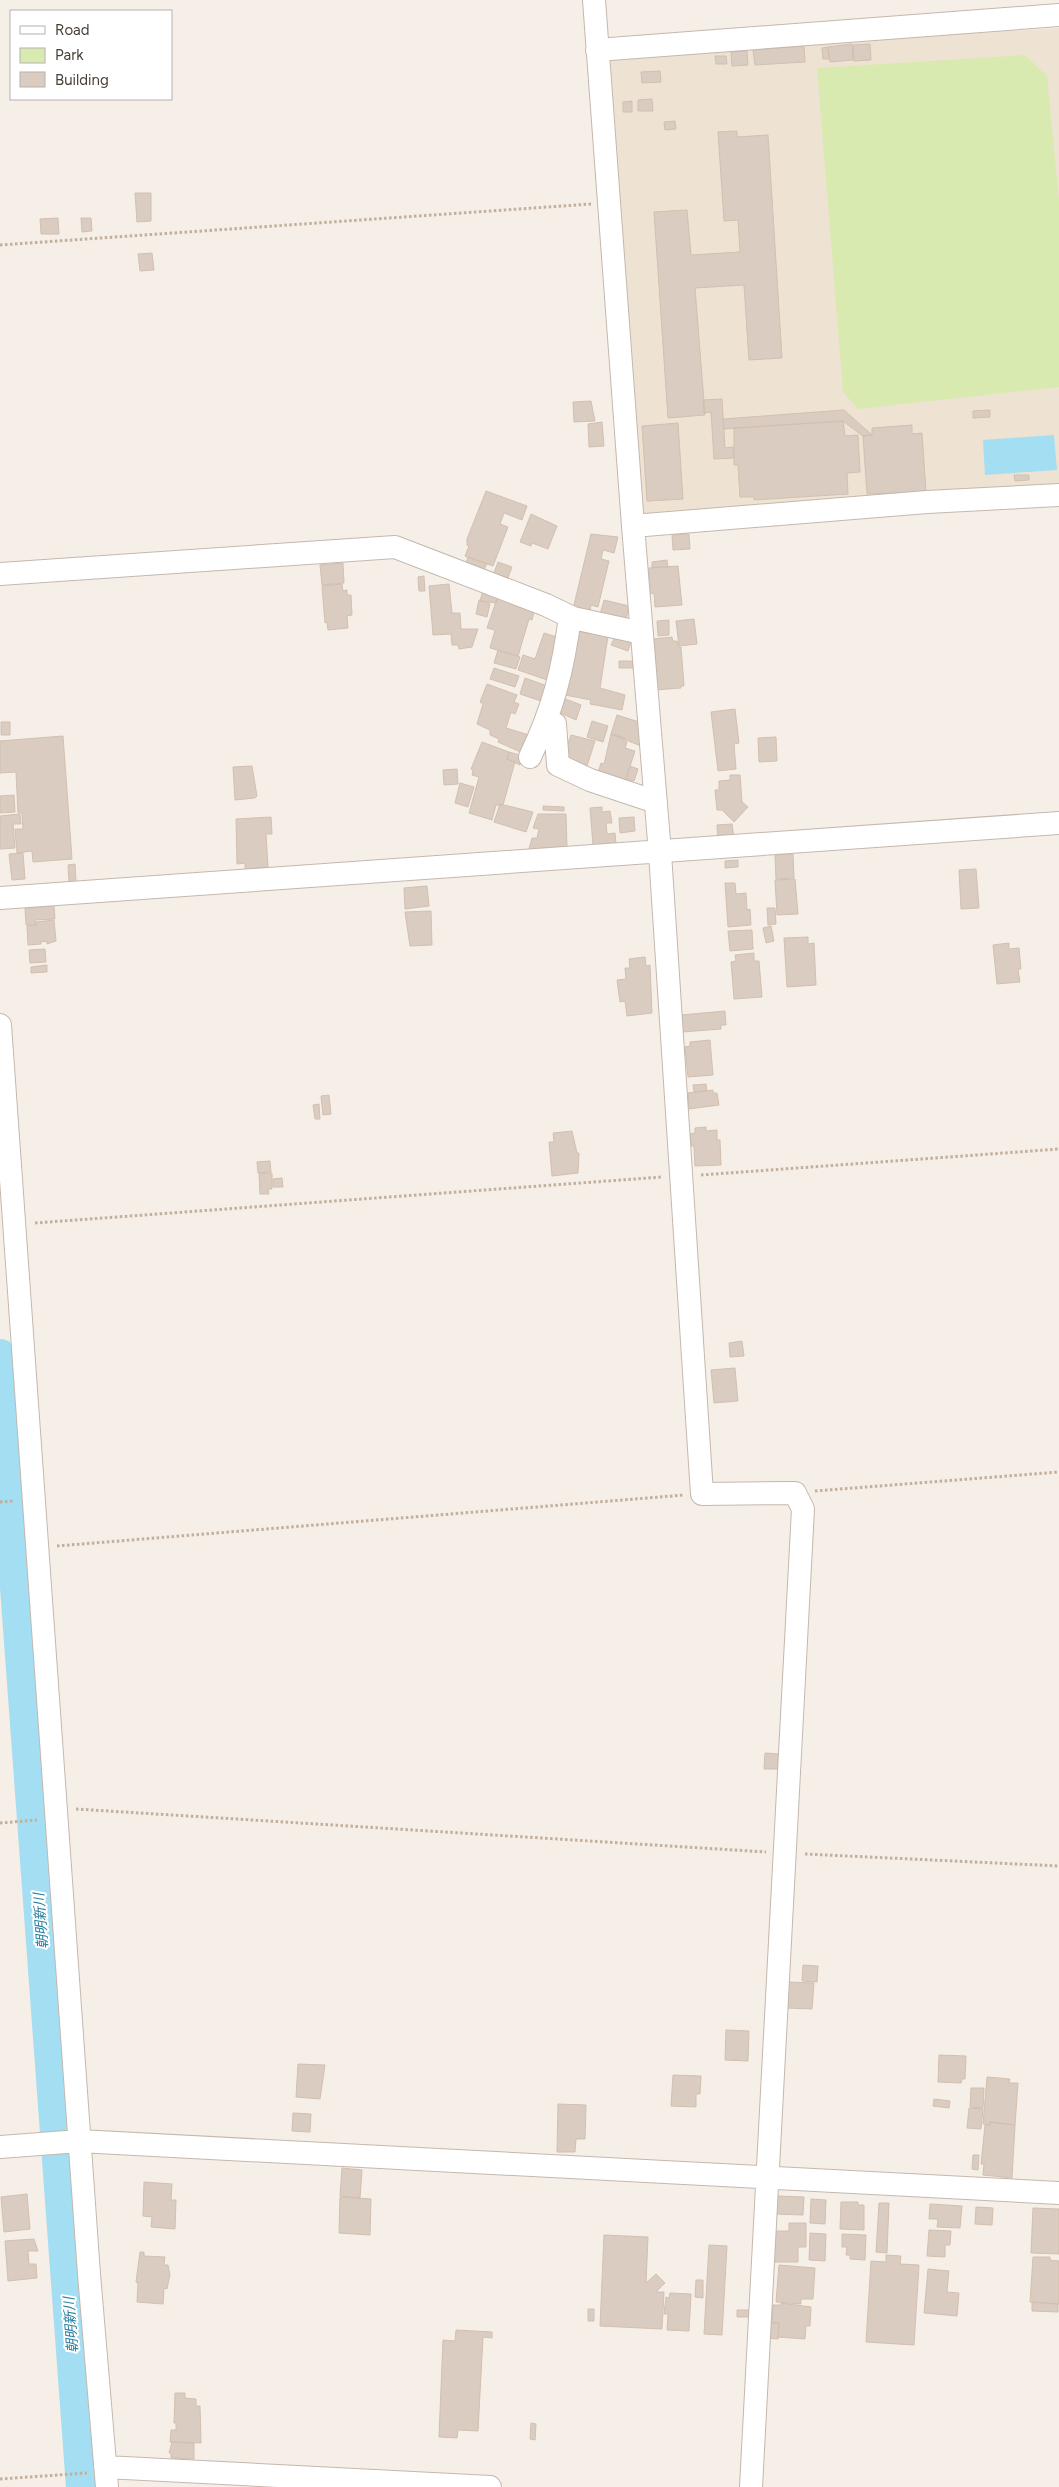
<svg xmlns="http://www.w3.org/2000/svg" width="1059" height="2487" font-family="Figtree,'Noto Sans JP',sans-serif">
  <rect width="100%" height="100%" fill="#f5efe8"/>
  <path fill="#eee2d2" d="M1059,28V489L641,518L608,56Z"/>
  <path fill="#d9eab0" d="M1025,55L1047,76L1059,200V387L858,409L843,392L817,68Z"/>
  <path fill="#a3def3" d="M1054,435L1057,470L985,475L983,440Z"/>
  <g fill="none" stroke-linecap="round" stroke-linejoin="round">
    <path stroke="#a3def3" stroke-width="34" d="M0,1356L83,2487"/>
  </g>
  <path fill="#daccc0" stroke="#d2c0b0" d="M852,44L853,60L830,62L828,47Z
    M870,44L871,60L854,61L853,45Z
    M804,46L805,62L755,65L753,50Z
    M828,47L829,59H823L822,48Z
    M747,51L748,65L732,66L731,52Z
    M715,56H726L727,64H716Z
    M660,71L661,82L642,83L641,72Z
    M652,99L653,111H638V100Z
    M632,101V112H623V102Z
    M675,121L676,129L665,130L664,122Z
    M737,131V137L768,135L782,358L749,360L744,285L695,288L705,415L668,418L654,212L687,210L691,255L740,252L738,220L724,221L718,132Z
    M135,193H151V221L137,222Z
    M58,218L59,234H41L40,219Z
    M81,218H91L92,231L82,232Z
    M152,253L154,270L140,271L138,254Z
    M722,399L725,448L733,447L734,458L714,459L711,412L704,413L703,400Z
    M591,401L595,421L574,422L573,402Z
    M844,410L872,435L863,436L843,421L724,429L723,419Z
    M990,410V417L973,418V411Z
    M843,421L845,436L858,435L860,472L847,473L848,494L754,500V497H740L738,465H734V428Z
    M602,422L604,446L589,447L588,424Z
    M678,423L683,499L647,501L642,426Z
    M912,425V434L922,433L926,492L867,494L863,436L872,435V428Z
    M1014,475H1029V480L1015,481Z
    M486,491L527,506L522,520L504,513L500,524L508,527L493,566L465,556L469,546L467,545V539Z
    M531,514L557,526L548,549L532,543L531,546L520,542Z
    M591,534L618,537L614,553L603,550L601,559L609,561L598,607L591,605L589,617L572,613Z
    M689,534L690,549L673,550L672,535Z
    M468,557L487,564L481,574L464,568Z
    M667,560L668,567H652V562Z
    M498,562L512,567L506,583L492,578Z
    M343,563L344,583L322,585L320,565Z
    M678,566L682,605L655,607L654,593L649,594V568Z
    M424,576L425,591H419L418,577Z
    M342,584L343,591L347,590V595H351L352,615L347,616L348,628L328,630L327,622L325,623L322,586Z
    M449,584L452,613H460L461,629H478L472,647L459,649L458,645H452L451,634L433,635L429,586Z
    M484,587L498,598L496,603L480,601Z
    M499,593L535,608L532,620L529,619L518,656L490,648L495,630L487,628Z
    M479,600L490,604L487,617L476,614Z
    M604,600L629,606L625,624L599,618Z
    M694,619L697,644L679,646L676,621Z
    M669,620V635L658,636L657,621Z
    M575,631L608,636L600,688L625,695L622,710L590,704L591,700L565,695Z
    M544,633L560,638L550,681L518,670L523,655L535,659Z
    M615,637L631,642L628,651L611,645Z
    M672,637L673,641H677L678,647H681L684,686H681V688L655,690L653,639Z
    M498,650L520,657L516,669L494,663Z
    M619,661H633V668H619Z
    M494,668L519,676L515,687L490,679Z
    M525,678L550,687L544,702L520,694Z
    M487,684L517,695L514,702L519,704L515,714L511,712L506,728L532,736L525,754L498,742L499,739L490,735V730L477,724L483,704L480,702Z
    M563,698L581,705L576,720L558,712Z
    M735,709L739,743L734,744L736,769L718,771L711,712Z
    M617,715L639,722L641,746L611,734Z
    M592,721L608,726L603,742L587,737Z
    M1,722H10V735H1Z
    M611,734L625,738L624,741L627,742L625,748L635,751L624,785L597,776L601,763L604,764Z
    M571,735L595,741L587,766L563,758Z
    M63,736L72,859L33,862L32,851L17,853L15,829H23L22,813H18L16,772L0,773V741Z
    M776,737L777,761L759,762L758,738Z
    M482,742L509,752L507,759L515,762L503,805H496L492,820L469,813L479,777L472,775L473,770L471,769Z
    M509,752L523,756L520,765L507,759Z
    M252,766L257,796L255,798L235,800L233,767Z
    M630,766L638,769L634,781L626,779Z
    M457,769L458,784L444,785L443,770Z
    M730,775H740L742,802L748,807L734,822L722,810H717L715,790H719V781L730,780Z
    M460,783L474,787L468,807L455,803Z
    M14,795L15,812L0,813V796Z
    M500,804L533,812L526,832L494,822Z
    M543,806L564,807V811L543,810Z
    M602,807V812L610,811L612,823H606L607,834L615,833L616,844L593,845L590,808Z
    M20,814L21,824H13L15,848L0,849V816Z
    M538,814H566L567,847L541,848V852H528L532,838H537L539,829L533,828Z
    M271,817L272,834H266L268,867L245,869V863L237,864L236,819Z
    M634,817L635,831L620,833L619,818Z
    M732,824L734,839L718,840L717,825Z
    M23,853L25,879L12,880L9,854Z
    M793,854L794,878L776,879L775,855Z
    M738,860V867L725,868V861Z
    M75,864L76,882H69L68,865Z
    M976,869L979,908L961,909L959,870Z
    M795,879L798,914L777,915L775,880Z
    M725,883H735L736,894L746,893L747,910L750,909L751,925L728,927Z
    M427,886L429,906L405,909L404,888Z
    M54,906L55,919L35,920L36,925H26L25,908Z
    M767,908H775L776,924L768,925Z
    M431,911L432,945L410,946L405,912Z
    M54,920L56,941L47,944V941L41,942V944L28,945L27,926L37,925L36,922Z
    M771,926L774,941L766,943L763,928Z
    M752,930L753,949L730,951L728,931Z
    M808,937V944L814,943L816,985L787,987L784,938Z
    M1009,943V949L1019,948L1021,969H1018L1020,982L997,984L993,945Z
    M45,949L46,962L30,963L29,950Z
    M754,953V961H759L762,997L734,999L731,962L736,961L735,955Z
    M645,957L646,966L650,965L652,1013L627,1016L625,1001L620,1002L617,980L626,979L625,968H630L629,959Z
    M47,965V972L31,973V967Z
    M725,1011L726,1025H721V1029L682,1032L681,1015Z
    M710,1040L713,1075L688,1077L685,1047L690,1046V1042Z
    M706,1084L707,1091L694,1092L693,1085Z
    M713,1090V1093H717L719,1105L689,1109L688,1093Z
    M329,1095L331,1114L323,1115L321,1096Z
    M319,1104L320,1119H315L313,1105Z
    M706,1127V1131L717,1130V1140H720L721,1165L695,1166L694,1146H691L690,1134L695,1133V1128Z
    M572,1131L577,1153H579L578,1173L552,1176L549,1142H554L553,1133Z
    M270,1161L271,1172L258,1173L257,1162Z
    M259,1173H272V1189H268L269,1194H260Z
    M282,1178L283,1187H273V1179Z
    M742,1341L744,1356L730,1357L729,1343Z
    M735,1368L738,1401L714,1403L711,1370Z
    M765,1753L780,1754L779,1769H764Z
    M803,1965L818,1966L817,1982L802,1981Z
    M788,1982L814,1983L812,2009L787,2008Z
    M726,2030L749,2031L748,2061L725,2060Z
    M939,2055L966,2056L965,2079H962L961,2083L938,2082Z
    M298,2064L325,2065L320,2099L296,2097Z
    M673,2075L701,2076L700,2094H696V2107L671,2106Z
    M987,2077L1010,2079L1009,2083H1018L1015,2125L990,2122V2125L983,2124Z
    M971,2088H984L983,2108L970,2107Z
    M934,2099L950,2101L949,2108L933,2106Z
    M558,2104L586,2105L585,2139H576L575,2152H557Z
    M969,2108L983,2109L981,2129L967,2128Z
    M293,2113L311,2114L310,2132L292,2131Z
    M990,2122L1015,2125L1012,2178L983,2175L984,2164H981L985,2125H990Z
    M973,2155H979L978,2170L972,2169Z
    M342,2168L362,2170L360,2198L340,2196Z
    M144,2182L172,2184L171,2200H176L175,2229L151,2227L152,2217L143,2216Z
    M27,2194L30,2229L4,2232L1,2197Z
    M777,2196L804,2197L803,2215L776,2214Z
    M340,2197L371,2199L370,2235L339,2233Z
    M811,2199L826,2200L825,2224L810,2223Z
    M841,2202H858V2205H864V2230L840,2229Z
    M879,2203H889L887,2253L876,2252Z
    M930,2204L962,2206L960,2228L937,2227L938,2219H929Z
    M976,2207L993,2208L992,2225L975,2224Z
    M1033,2208L1059,2209V2254L1031,2253Z
    M789,2223H806V2247H798V2262H772V2231H789Z
    M929,2230L951,2231L950,2245H945V2257L927,2256Z
    M810,2233L826,2234L825,2261L809,2260Z
    M842,2234L866,2235L865,2260L850,2259V2255H846L847,2247H842Z
    M604,2235L648,2237L646,2283L656,2274L665,2283L656,2292H664L662,2329L600,2326Z
    M34,2239L38,2251H28L29,2264H36L37,2278L8,2281L5,2241Z
    M709,2245L727,2246L722,2335L704,2334Z
    M140,2252H144V2256L165,2257L164,2265H168L170,2275L167,2289L164,2288L163,2304L137,2302L138,2283L136,2282Z
    M886,2255L901,2256L900,2264L919,2265L914,2345L866,2342L871,2261L886,2262Z
    M1033,2257H1050V2260L1059,2261V2304L1030,2302Z
    M779,2265L815,2268L813,2299H801V2304L776,2302Z
    M928,2269L949,2271L947,2292L959,2293L957,2316L924,2313Z
    M696,2280H703V2298L695,2297Z
    M670,2293L691,2294L689,2331L667,2330L668,2314H664L666,2297L669,2298Z
    M1032,2302L1058,2304V2312L1032,2311Z
    M781,2303L811,2307L810,2326H806L805,2339L778,2337L779,2323H772L773,2305H781Z
    M588,2309H594V2321H588Z
    M737,2310H750L749,2317H737Z
    M766,2322L779,2323L778,2339L765,2338Z
    M456,2330L492,2332V2338L483,2337L478,2431L458,2430L457,2438L439,2437L443,2340L455,2341Z
    M175,2393H185V2398L196,2399V2406H200L201,2443L170,2442L171,2430H176V2423H174Z
    M531,2423L536,2424L535,2440L530,2439Z
    M172,2442L194,2443V2459L171,2458V2453H169Z"/>
  <g fill="none" stroke-linecap="round" stroke-linejoin="round">
    <g stroke="#c4b8ae" stroke-width="24">
      <path id="minor" d="M594,0L633,526L660,853L702,1494L795,1493L803,1509L751,2487
        M597,50L1059,15
        M633,526L927,502L1059,495
        M0,574L395,547L546,605L573,618L642,633
        M547,721L555,724L558,765L590,780L656,802
        M530,757C553,709 563,670 570,617
        M0,898L1059,823
        M0,1025L89,2274L107,2487
        M0,2147L79,2141L1059,2193
        M105,2467L490,2487"/>
    </g>
    <path stroke="#c3af9b" stroke-width="3" stroke-dasharray="2.5 2.5" stroke-linecap="butt" d="M0,245L591,204
      M701,1175L1059,1149
      M35,1223L662,1177
      M815,1491L1059,1472
      M0,1502L14,1501
      M57,1546L684,1495
      M76,1809L766,1852
      M0,1823L37,1820
      M805,1854L1059,1866
      M0,2479L87,2473"/>
    <use href="#minor" stroke="#fff" stroke-width="22"/>
  </g>
  <g text-anchor="middle" dominant-baseline="central" stroke-width="4" stroke-linejoin="round" paint-order="stroke">
    <g font-size="14" font-style="italic" fill="#287f9f" stroke="#fff">
      <text transform="translate(41 1921) rotate(-94)">朝明新川</text>
      <text transform="translate(71 2325) rotate(-94)">朝明新川</text>
    </g>
  </g>
  <rect x="10" y="10" width="162" height="90" fill="#ffffff" stroke="#b6b2af"/>
  <rect x="20" y="26" width="25" height="8" fill="#ffffff" stroke="#b6b2af"/>
  <text x="55" y="35" font-size="15" fill="#483f37">Road</text>
  <rect x="20" y="48" width="25" height="15" fill="#d9eab0" stroke="#b6b2af"/>
  <text x="55" y="60" font-size="15" fill="#483f37">Park</text>
  <rect x="20" y="72" width="25" height="15" fill="#daccc0" stroke="#b6b2af"/>
  <text x="55" y="85" font-size="15" fill="#483f37">Building</text>
</svg>
